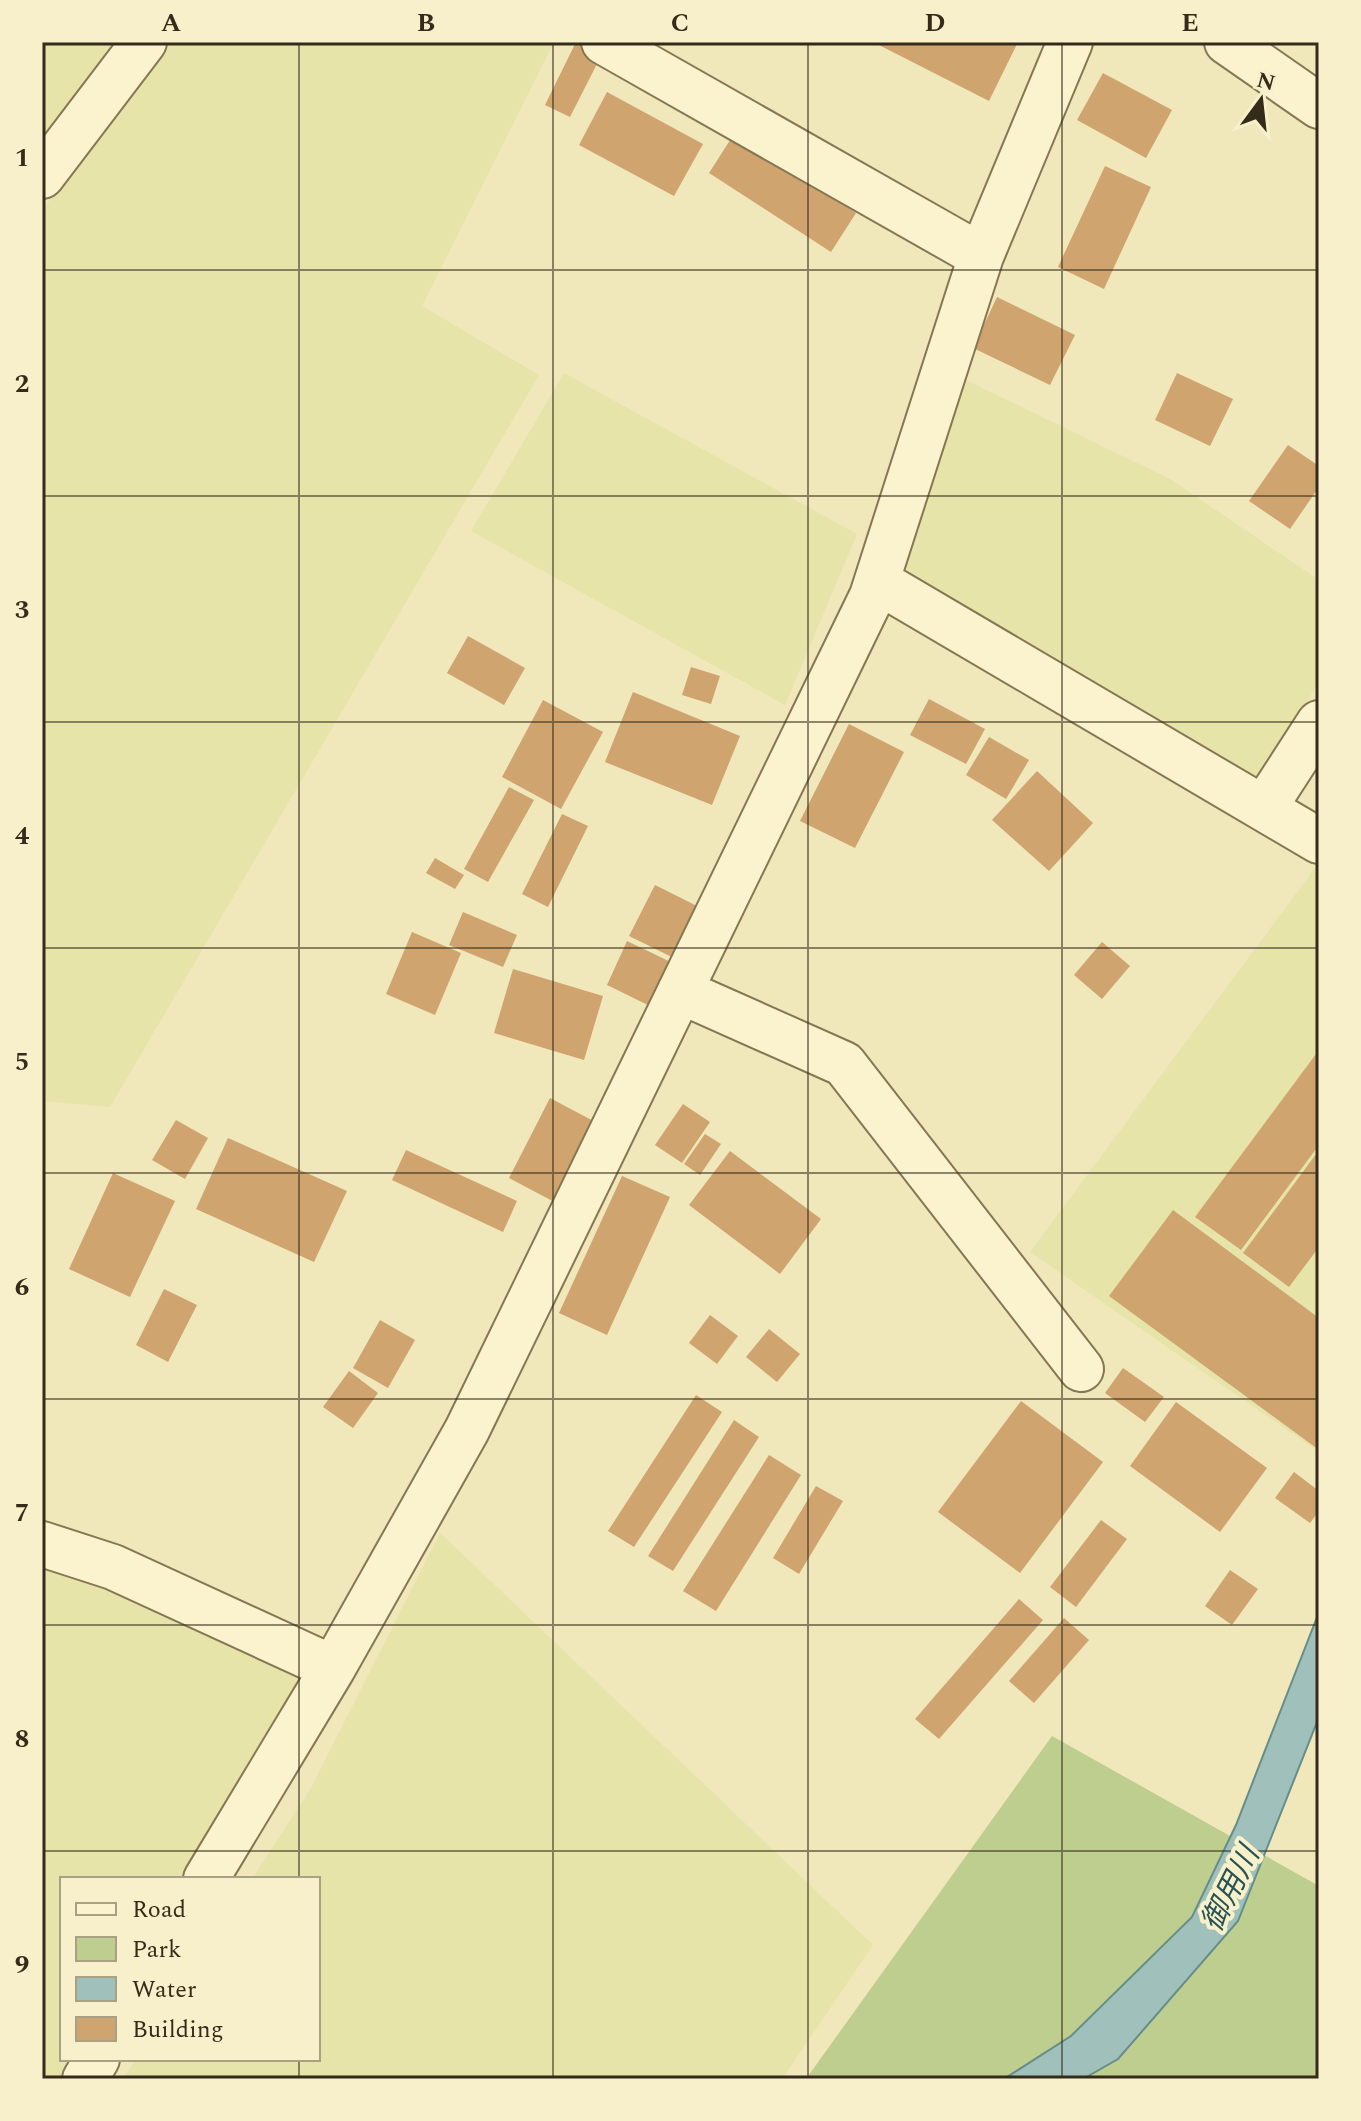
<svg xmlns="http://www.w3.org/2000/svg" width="1361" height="2121" font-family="Spectral,'Noto Sans JP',serif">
  <rect width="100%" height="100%" fill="#f0e7bb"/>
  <path fill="#e6e4a8" d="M42,42H125L42,152Z
    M169,42H554L422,306L539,375L110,1107L42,1101V210Z
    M564,373L857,534L785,705L471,531Z
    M964,379L1170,479L1319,580V683L1254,781L901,577Z
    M1315,868L1319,870V1452L1030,1252Z
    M440,1533L873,1945L782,2079H123L136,2059H318V1879H252L311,1788Z
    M42,1566L94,1582L302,1680L183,1879H62V2059H76L64,2079H42Z"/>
  <path fill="#bece8f" d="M1052,1736L1319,1886V2079H806Z"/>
  <path fill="#9fc0bb" stroke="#678d89" stroke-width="2" d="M1319,1612V1717L1238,1921L1118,2059L1083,2079H1004L1071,2036L1192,1917L1236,1825Z"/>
  <path fill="#d0a46e" d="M576,42L602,54L570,117L545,105Z
    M873,42H1018L989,101Z
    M1103,73L1172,110L1146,158L1077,120Z
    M607,92L703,144L674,196L579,145Z
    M734,134L856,213L831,252L709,173Z
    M1105,166L1151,187L1104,289L1058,267Z
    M997,297L1075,335L1050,385L973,348Z
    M1177,373L1233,399L1210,446L1155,420Z
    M1288,445L1319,466V487L1290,529L1249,501Z
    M468,636L525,668L504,705L447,673Z
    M691,667L720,676L711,704L682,695Z
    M633,692L740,736L712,805L605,762Z
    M929,699L985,729L966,764L910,735Z
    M543,700L603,732L561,809L502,777Z
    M849,724L904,752L855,848L800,821Z
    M989,737L1029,760L1006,799L966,775Z
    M1037,771L1093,823L1049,871L992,820Z
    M509,787L534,800L488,882L464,869Z
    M562,814L588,826L548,907L522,894Z
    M435,858L464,875L455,889L426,873Z
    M655,885L705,910L680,961L629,936Z
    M463,912L517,935L503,967L449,945Z
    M412,932L461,953L435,1015L386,994Z
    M627,941L679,966L658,1010L607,985Z
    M1102,942L1130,966L1102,999L1074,975Z
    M513,969L603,996L584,1060L494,1033Z
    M1319,1050V1145L1241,1250L1195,1217Z
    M550,1098L601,1125L560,1205L509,1178Z
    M683,1104L710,1122L682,1163L655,1145Z
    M176,1120L208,1138L185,1179L152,1160Z
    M705,1134L721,1144L700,1175L684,1164Z
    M228,1138L347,1191L314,1262L196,1209Z
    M406,1150L517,1201L503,1232L392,1180Z
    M1319,1150V1247L1289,1287L1243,1253Z
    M730,1151L821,1219L780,1274L689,1205Z
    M113,1173L175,1201L130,1297L69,1269Z
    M622,1176L670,1197L607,1335L559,1313Z
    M1173,1210L1319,1318V1450L1109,1296Z
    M164,1289L197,1305L168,1362L136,1345Z
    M710,1315L738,1336L717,1364L689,1343Z
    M380,1320L415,1340L388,1388L353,1368Z
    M769,1329L800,1354L777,1382L746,1357Z
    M1123,1368L1164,1397L1145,1422L1105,1393Z
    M349,1371L378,1393L353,1428L323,1407Z
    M696,1395L722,1412L634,1547L608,1531Z
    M1021,1401L1103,1462L1020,1573L938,1512Z
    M1176,1402L1267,1468L1220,1532L1130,1466Z
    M734,1420L759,1437L673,1571L648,1556Z
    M769,1455L801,1475L716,1611L683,1591Z
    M1294,1472L1319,1491V1511L1310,1523L1275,1498Z
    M816,1486L843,1501L799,1574L773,1558Z
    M1101,1520L1127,1539L1076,1607L1050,1587Z
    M1230,1570L1258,1589L1232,1625L1205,1606Z
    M1019,1599L1043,1620L939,1739L915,1719Z
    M1064,1618L1089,1640L1034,1703L1009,1681Z"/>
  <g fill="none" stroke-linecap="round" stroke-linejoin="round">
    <g stroke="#877654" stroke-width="48">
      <path id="minor" d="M604,42L981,256
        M1227,42L1319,106
        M42,176L144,42
        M877,581L1319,841
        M1264,808L1319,723
        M680,991L844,1064L1081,1369
        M42,1544L113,1567L333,1668
        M206,1879L333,1668L467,1430L872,596L981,256L1070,42
        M85,2079L97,2059"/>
    </g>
    <use href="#minor" stroke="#faf3ce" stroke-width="44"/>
  </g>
  <path fill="none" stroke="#352b1a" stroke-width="2" stroke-opacity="0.55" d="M299,42V1879M553,42V2079M808,42V2079M1062,42V2079M42,270H1319M42,496H1319M42,722H1319M42,948H1319M42,1173H1319M42,1399H1319M42,1625H1319M42,1851H1319M299,2059V2079"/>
  <g text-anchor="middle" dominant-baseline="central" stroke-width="8" stroke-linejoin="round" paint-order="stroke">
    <g font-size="30" font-style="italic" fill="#285356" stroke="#f7f0ca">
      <text transform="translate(1231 1889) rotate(-63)">御用川</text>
    </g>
  </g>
  <rect width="1361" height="2121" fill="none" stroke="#f7f0ca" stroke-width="88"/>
  <rect x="60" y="1877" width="260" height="184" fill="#f7f0ca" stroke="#a9a184" stroke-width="2"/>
  <rect x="76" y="1903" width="40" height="12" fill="#faf3ce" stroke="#a9a184" stroke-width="2"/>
  <text x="132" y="1917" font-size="24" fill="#352b1a">Road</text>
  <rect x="76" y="1937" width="40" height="24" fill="#bece8f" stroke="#a9a184" stroke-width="2"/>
  <text x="132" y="1957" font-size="24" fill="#352b1a">Park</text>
  <rect x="76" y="1977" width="40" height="24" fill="#9fc0bb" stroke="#a9a184" stroke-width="2"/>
  <text x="132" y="1997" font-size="24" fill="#352b1a">Water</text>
  <rect x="76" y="2017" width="40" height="24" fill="#d0a46e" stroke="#a9a184" stroke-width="2"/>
  <text x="132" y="2037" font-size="24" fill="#352b1a">Building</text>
  <g transform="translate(1261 100) rotate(15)" stroke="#f7f0ca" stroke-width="6" paint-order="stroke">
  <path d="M0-6L14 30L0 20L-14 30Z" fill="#352b1a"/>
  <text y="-12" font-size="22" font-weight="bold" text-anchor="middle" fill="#352b1a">N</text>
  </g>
  <rect x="44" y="44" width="1273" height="2033" fill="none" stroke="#352b1a" stroke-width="3"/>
  <g font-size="26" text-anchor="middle" font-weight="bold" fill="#352b1a">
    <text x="171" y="31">A</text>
    <text x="426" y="31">B</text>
    <text x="680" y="31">C</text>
    <text x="935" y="31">D</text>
    <text x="1190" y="31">E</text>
    <text x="22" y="166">1</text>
    <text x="22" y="392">2</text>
    <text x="22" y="618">3</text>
    <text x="22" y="844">4</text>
    <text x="22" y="1070">5</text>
    <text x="22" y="1295">6</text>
    <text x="22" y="1521">7</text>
    <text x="22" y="1747">8</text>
    <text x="22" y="1973">9</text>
  </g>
</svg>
